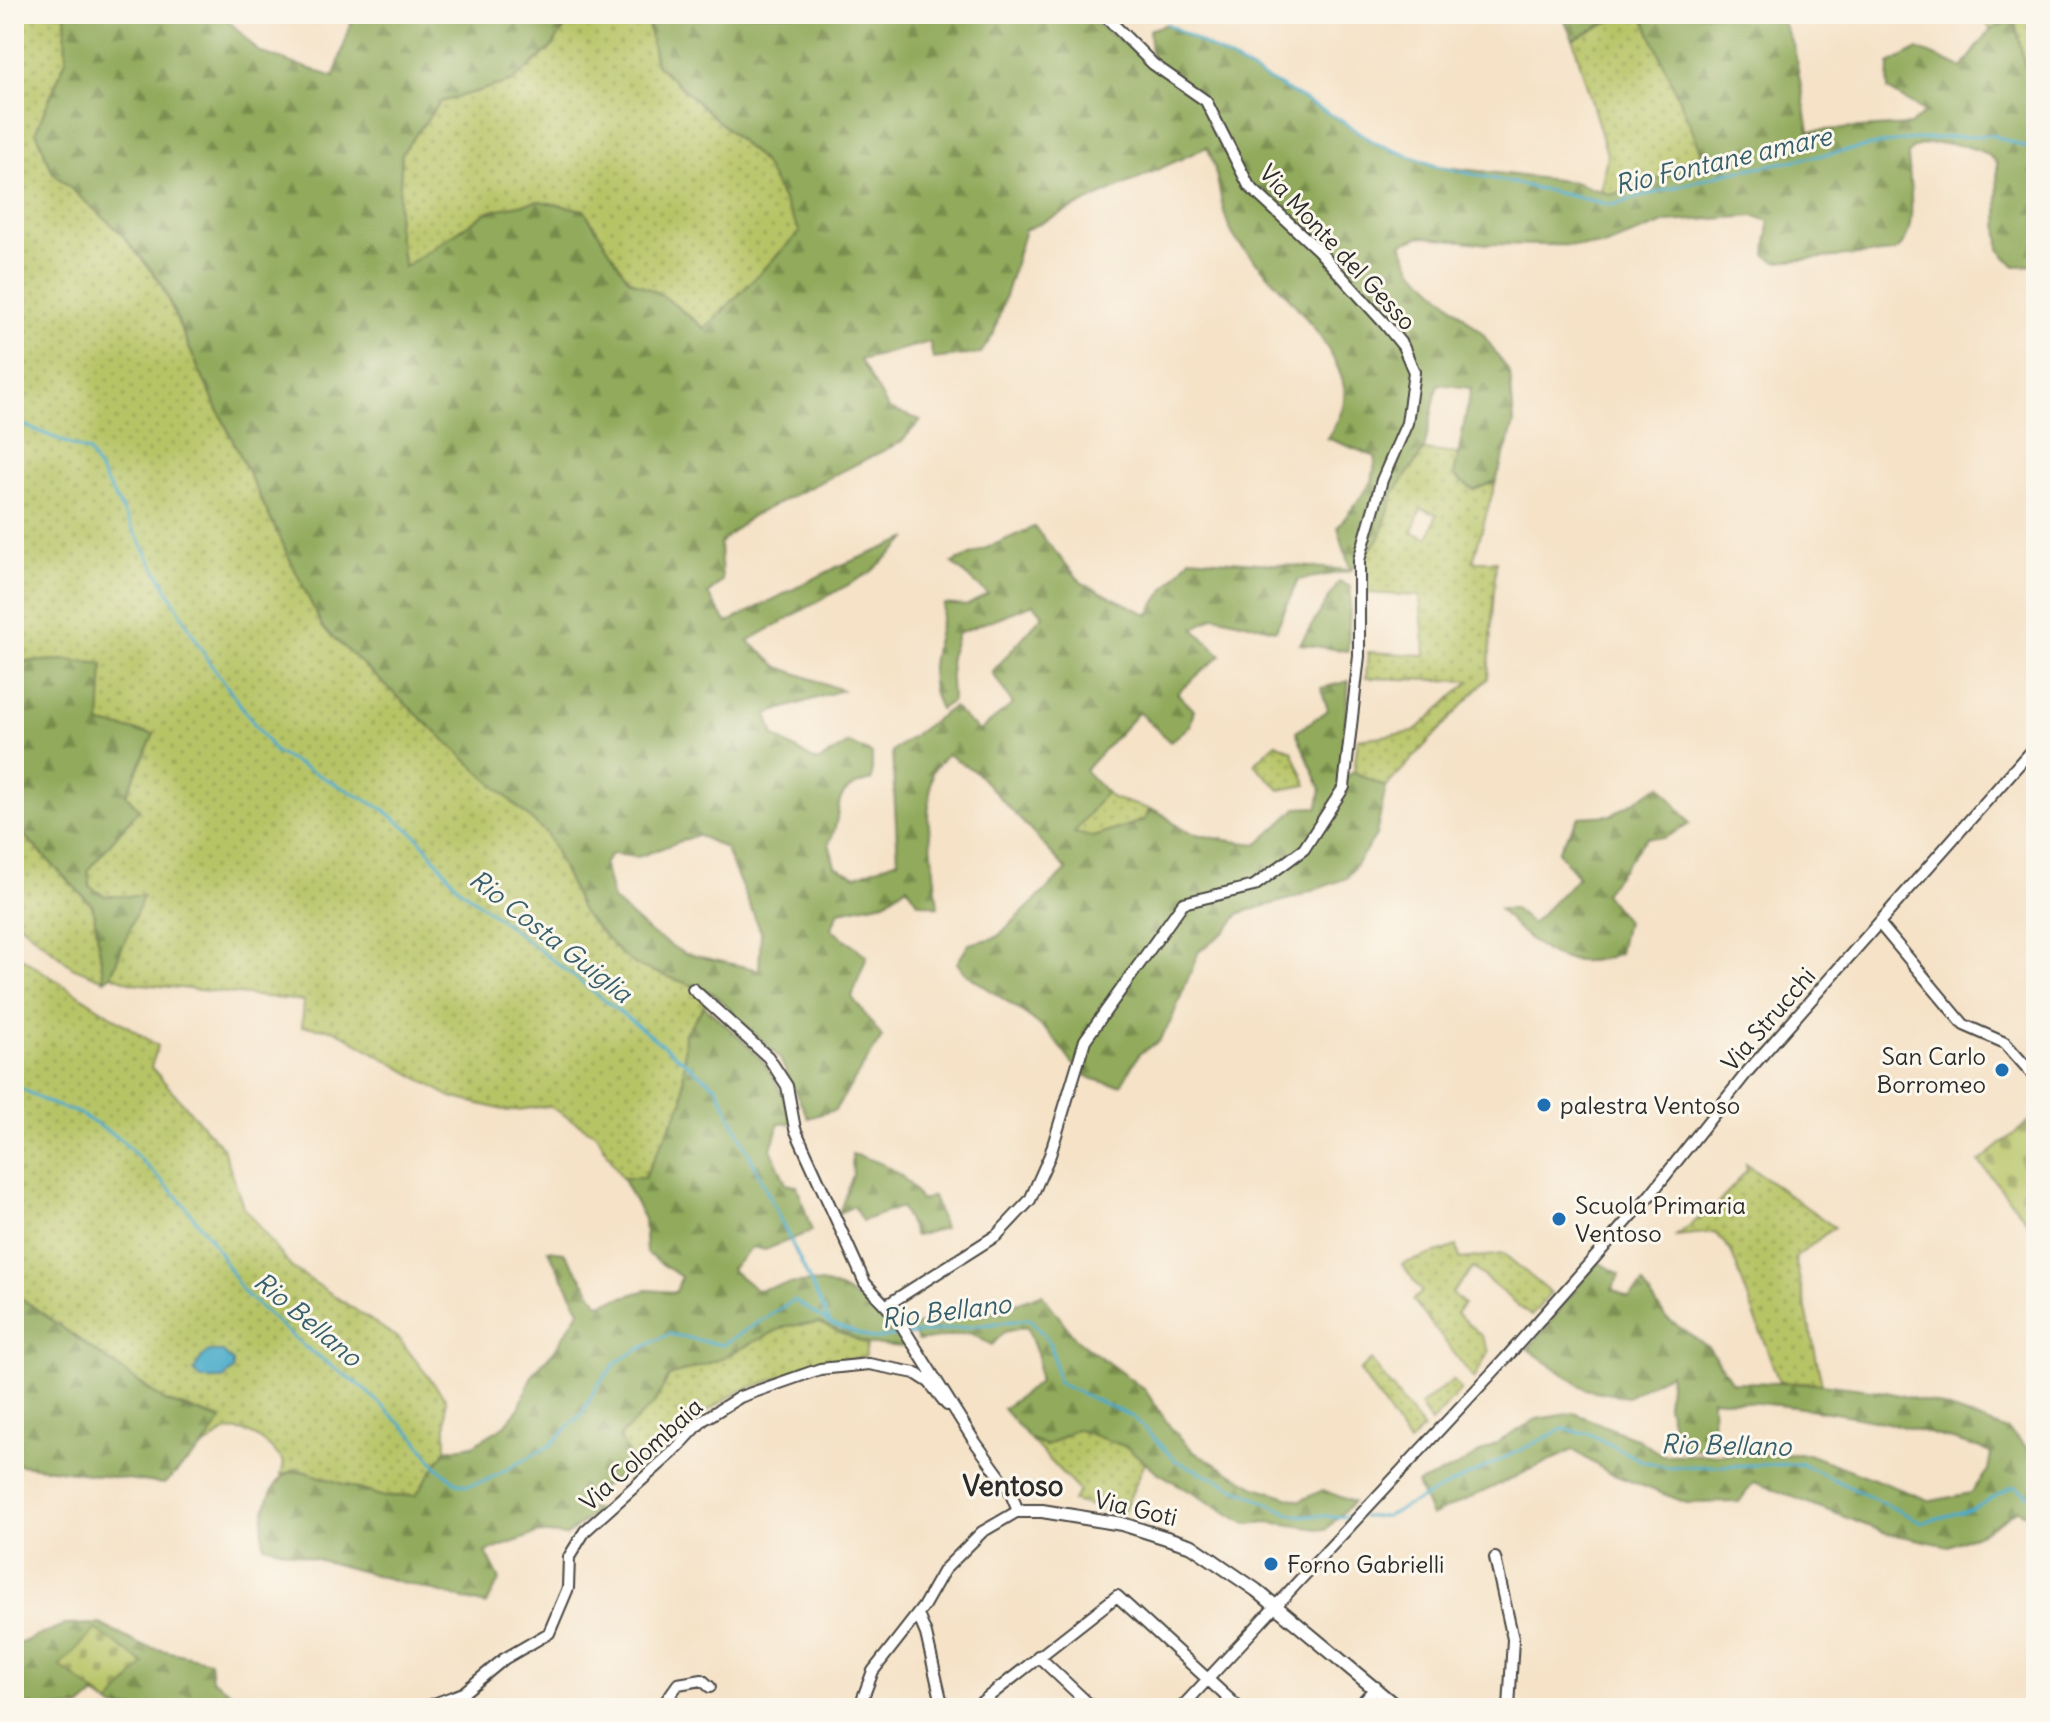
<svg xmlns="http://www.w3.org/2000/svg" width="2050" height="1722" font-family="Delius,sans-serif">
  <defs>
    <pattern id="grass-dots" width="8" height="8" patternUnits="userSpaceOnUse" patternTransform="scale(2)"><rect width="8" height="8" fill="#b7c466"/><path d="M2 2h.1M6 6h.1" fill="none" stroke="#959f54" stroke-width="1.8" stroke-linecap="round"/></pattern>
    <pattern id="forest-firs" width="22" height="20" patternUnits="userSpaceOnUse" patternTransform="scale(2)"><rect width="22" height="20" fill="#91aa5b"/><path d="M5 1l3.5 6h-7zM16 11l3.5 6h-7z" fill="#778b4b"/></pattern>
    <pattern id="cemetery-stones" width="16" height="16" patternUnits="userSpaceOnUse" patternTransform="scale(2)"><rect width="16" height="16" fill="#b7c466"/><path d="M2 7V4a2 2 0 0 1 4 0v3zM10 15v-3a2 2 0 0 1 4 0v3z" fill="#959f54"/></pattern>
  </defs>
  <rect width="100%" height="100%" fill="#fbf7ec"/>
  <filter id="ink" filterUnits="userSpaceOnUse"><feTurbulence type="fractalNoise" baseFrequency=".0125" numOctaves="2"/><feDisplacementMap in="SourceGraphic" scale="16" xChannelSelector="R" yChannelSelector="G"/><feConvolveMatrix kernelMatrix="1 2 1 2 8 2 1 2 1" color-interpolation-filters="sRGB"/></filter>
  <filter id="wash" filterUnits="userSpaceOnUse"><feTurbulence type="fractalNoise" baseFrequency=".006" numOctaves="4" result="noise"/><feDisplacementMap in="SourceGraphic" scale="32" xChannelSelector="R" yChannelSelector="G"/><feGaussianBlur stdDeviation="1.8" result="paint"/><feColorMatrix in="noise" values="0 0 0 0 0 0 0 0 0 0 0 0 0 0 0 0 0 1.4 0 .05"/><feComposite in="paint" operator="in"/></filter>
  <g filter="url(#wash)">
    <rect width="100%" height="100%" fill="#f5e2c7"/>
    <path fill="url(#grass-dots)" stroke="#717848" stroke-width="2" fill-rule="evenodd" d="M14,14H65L66,60L36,131L53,173L119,231L160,282L199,370L323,628L547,834L583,913L636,965L713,993L685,1033L683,1101L644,1178H622L597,1135L549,1106L508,1111L451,1097L335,1030L302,1026L304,1001L132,983L111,975L143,896H105L90,887L88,870L139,809L126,795L153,734L99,724L67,660L14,662Z
      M574,14H646L656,64L763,162L800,232L706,329L662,295L628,279L584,210L489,211L404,268L397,226L402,153L440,102L513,81L551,48Z
      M1625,14H1642L1702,152L1685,170L1611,195L1601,191L1607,154L1573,39Z
      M1979,14H2036V76L2025,66L2014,18L1991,30Z
      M1424,450L1458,454L1454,476L1474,490L1496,481L1473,561H1496L1488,678L1386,787L1354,772L1358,739L1414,732L1470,681L1366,678L1368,652L1425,655L1420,596L1367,593L1365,554L1380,537L1394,493ZM1421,509L1437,514L1428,538L1412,532Z
      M1276,743L1292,751L1307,785L1280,790L1254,764Z
      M1106,792L1112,798L1150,809L1144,820L1093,837L1073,834Z
      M14,825L93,906L104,980L72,967L14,919Z
      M14,953L158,1046L151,1067L223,1148L243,1206L291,1267L399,1339L446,1399V1450L417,1495L384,1497L296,1469L281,1476L284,1462C273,1448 250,1427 229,1431C220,1433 208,1444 201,1449L222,1419L165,1401L14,1293Z
      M1746,1164L1834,1227L1795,1258L1822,1384L1779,1382L1731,1251L1715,1232L1676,1236L1717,1205L1747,1170Z
      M1457,1246L1460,1259L1504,1254L1551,1293L1531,1316L1473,1268L1452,1293L1464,1304L1456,1313L1482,1336L1489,1351L1474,1379L1413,1300L1422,1292L1402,1264Z
      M820,1323L867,1344L865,1357L821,1363L738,1392L698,1417L666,1450L634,1465L619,1437L653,1404L669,1376L718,1360L786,1326Z
      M1371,1360L1423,1429L1409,1443L1360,1371Z
      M1453,1380L1461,1390L1431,1423L1420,1405Z
      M1076,1429L1127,1447L1145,1462L1123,1513L1073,1501L1079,1491L1029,1438L1046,1446Z"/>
    <path fill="url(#forest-firs)" stroke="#5e6a43" stroke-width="2" fill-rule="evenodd" d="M65,14H222L259,52L334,77L354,14H574L551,48L513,81L440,102L402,153L397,226L404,267L489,211L539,201L584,210L628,279L662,295L705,329L800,232L763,162L656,64L646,14H1083L1152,64L1149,30L1167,24L1339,119L1377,144L1436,166L1574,182L1611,195L1685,170L1702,152L1642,14H1779L1794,47L1809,131L1910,125L1925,112L1888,90L1889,64L1918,49L1962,68L1989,31L2014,18L2025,66L2036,76V265L2015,266L1999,249L1997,163C1984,145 1934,138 1913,148L1908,155C1909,183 1921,238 1893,252L1776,262L1766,255L1769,221L1755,216L1667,222L1603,246L1487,244L1421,236L1401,244L1413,269L1482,333L1510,373L1514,424L1496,481L1474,490L1454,476L1471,388L1438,384L1424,450L1394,493L1380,538L1350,571L1298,580L1276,630L1215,616L1194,629L1221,655L1177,693L1194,710L1190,726L1170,742L1139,712L1085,770L1106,792L1074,833L1093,837L1144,821L1150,809C1167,812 1173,827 1188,832C1211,838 1234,842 1258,844L1297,808L1318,807L1321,789L1296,732L1328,710L1321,688L1349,681L1340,780L1354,772L1386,787L1376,835L1347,878L1290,899L1240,913L1225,932L1199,951L1171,1021L1159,1041L1139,1054L1121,1085C1066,1081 1073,1050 1036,1022C1013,1004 988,990 964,972L957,963L969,944L997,937L1067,870L976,772L947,754L932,772L928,816L938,907L918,902L907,886L885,902L839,911L831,929L867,956L852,997L882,1037L835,1110L808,1118L779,1057L713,993L636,965L619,952L583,913L547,834L323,628L199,370L161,282L119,231L53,173L36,131L66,60ZM1207,147C1221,175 1218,208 1233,235C1239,246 1252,257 1261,267C1289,297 1336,346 1344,387C1347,406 1337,423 1327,438L1376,457L1372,482L1338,527L1350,570L1190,558C1178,575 1155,598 1149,615L1082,583L1034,527L952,563L988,594L966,606L944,604C939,642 921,673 940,709L952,701L950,657L958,633L1034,604L1043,615L992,672L1013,704L979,731L953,707L892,751L898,860L856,876L835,866L829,843C847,811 824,791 872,780V754L849,743L817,762L774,736L767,714L842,690L779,667L748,641L871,572L909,538L837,567L727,623L708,594L722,581L720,543L750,517L901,442L921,420L889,409L860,360L930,342L933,359L981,353L994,333L1025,230ZM697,835L725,848L761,932L759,970L683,953L649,932L613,900L604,864L611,854L638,857Z
      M1562,14H1625L1573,39Z
      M1339,582L1351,587L1348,651L1300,644Z
      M67,660L103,664L100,724L154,734L126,795L139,809L88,870L90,887L105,896H143L111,975L104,980L93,906L14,825V662Z
      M1661,785L1690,824L1664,838L1647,837L1604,893L1626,921L1619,953C1565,976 1535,948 1499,909H1514L1532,924L1578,877L1558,851L1579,817L1612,815Z
      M704,1006C750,1047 775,1062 792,1123L779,1124L771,1149L786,1184L797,1186L812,1231L765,1250L753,1247L731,1269L756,1290C777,1286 810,1278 832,1286C856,1294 891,1326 905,1347L867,1344L820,1323L786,1326L718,1360L669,1376L654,1404L619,1437L634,1465L576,1505L599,1510L566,1536L539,1533L486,1552L500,1580L486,1605L264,1545C260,1516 267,1482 296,1469L384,1497L416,1495L446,1450L473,1445L504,1426L519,1408L533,1373L554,1351L580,1310L548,1250L564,1252L599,1304L647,1290L676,1292L681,1277L646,1253L644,1219L622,1178H644L683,1101L685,1033Z
      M852,1154C884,1162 906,1172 920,1201L933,1196L944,1228L915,1236L901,1207L862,1221L854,1206L839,1213L853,1175Z
      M1598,1262L1620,1274L1612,1289L1629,1298L1643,1284L1665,1317L1708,1347L1732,1382L1822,1384L1886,1392L1936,1404L2008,1430L2036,1456V1523L2018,1509L1988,1529L1949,1546L1886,1533L1754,1482L1739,1502L1687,1503L1609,1473L1573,1450L1431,1516L1417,1484L1456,1467L1537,1419L1574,1413L1637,1439L1662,1455L1808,1454L1931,1501L1971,1493L1988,1470L1991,1453C1902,1420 1806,1406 1712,1399L1713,1449L1679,1450L1667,1406L1670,1373L1627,1397L1585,1389L1528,1349Z
      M14,1293L165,1401L222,1420L201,1449L164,1484L14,1464Z
      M1042,1294L1076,1339L1145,1390L1171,1428L1194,1452L1256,1487L1300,1501L1323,1490L1353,1502L1326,1530L1269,1522L1246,1524L1157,1472L1127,1447L1076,1429L1046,1446L1029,1438L1003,1409L1039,1382L1038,1357L1027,1327L1004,1332L992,1345L970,1333L919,1341L910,1327L982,1306L987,1313Z
      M100,1624L140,1645L210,1661L212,1679L253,1708H115L95,1695L80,1708H14V1646L63,1625Z"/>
    <path fill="url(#cemetery-stones)" stroke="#717848" stroke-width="2" d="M2036,1116V1224L2032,1227L1979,1162Z
      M96,1629L144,1664L110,1704L60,1666Z"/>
    <path fill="#4aacca" stroke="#3a6c7a" stroke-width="2" d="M209,1352H223L233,1362V1370L223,1379H201L194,1371L201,1358Z"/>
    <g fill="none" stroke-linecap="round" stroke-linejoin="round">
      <path stroke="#4aacca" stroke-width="3" d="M1149,14L1151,15
        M1167,24L1339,119L1377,144L1436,166L1612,205L1726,173L1904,140L1992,135L2036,151
        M14,413L19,423L89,452L207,659L275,752L383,809L417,836L458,887L717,1087L830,1323
        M14,1084L46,1102L78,1113L119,1138L178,1197L210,1238L243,1292L306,1348L363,1388L414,1436L437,1467L455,1482L468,1486L487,1480L551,1445L583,1412L597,1386L618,1361L642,1348L669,1334L722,1345L794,1300L831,1324L873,1339L1030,1319L1051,1344L1058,1383L1133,1417L1175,1460L1293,1515L1355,1517
        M1363,1517L1386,1516L1563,1429L1590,1434L1642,1461L1668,1467L1802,1464L1922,1522L1973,1509L2014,1486L2036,1500"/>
    </g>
  </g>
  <g filter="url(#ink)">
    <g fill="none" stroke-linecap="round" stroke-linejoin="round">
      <g stroke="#494642" stroke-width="14">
        <path id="minor" d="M1879,923L1964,1025L2005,1043L2036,1078
          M693,989L768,1057L787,1086L795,1129L865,1283L897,1318L973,1439L1009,1489L1018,1511L982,1532L944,1570L923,1607L873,1671L859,1708
          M887,1305L997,1235L1030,1200L1050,1155L1085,1040L1183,903L1254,886L1304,849L1344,787L1359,656V560L1382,480L1407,423L1414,372L1403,346L1385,324L1317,249L1249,186L1206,101L1153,64L1103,14
          M1495,1558L1513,1639L1509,1708
          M918,1615L926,1634L943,1708
          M1038,1656L1093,1708
          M14,1689V1704
          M426,1707L463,1693L504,1659L549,1633L568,1588L569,1557L585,1531L672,1453L703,1420L740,1397L820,1369L869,1364L915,1373L929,1382L947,1405
          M661,1708L678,1684L702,1680L710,1687
          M974,1708L1117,1596L1239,1708
          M1181,1708L1505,1359L1650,1195L1748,1071L2036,745
          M1357,1708L1376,1687"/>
      </g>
      <g stroke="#494642" stroke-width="16">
        <path id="tertiary" d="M1018,1511H1042L1122,1524L1192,1546L1256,1590L1398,1708"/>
      </g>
      <use href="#minor" stroke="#fff" stroke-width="10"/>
      <use href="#tertiary" stroke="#fff" stroke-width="12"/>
    </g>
  </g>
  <g fill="#1f6fb2" stroke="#fbf7ec" stroke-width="3">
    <circle cx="2002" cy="1070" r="8"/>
    <circle cx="1544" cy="1105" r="8"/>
    <circle cx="1559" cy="1219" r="8"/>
    <circle cx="1271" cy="1564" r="8"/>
  </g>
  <g text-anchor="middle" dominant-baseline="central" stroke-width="6" stroke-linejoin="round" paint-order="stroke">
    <g font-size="24" fill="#2b2b2b" stroke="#fbf7ec">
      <text transform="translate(1338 247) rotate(47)">Via Monte del Gesso</text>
      <text transform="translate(1768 1019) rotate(-49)">Via Strucchi</text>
      <text transform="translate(641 1454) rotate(-42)">Via Colombaia</text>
      <text transform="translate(1136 1508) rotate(13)">Via Goti</text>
    </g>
    <g font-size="24" fill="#2b2b2b" stroke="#fbf7ec" text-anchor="start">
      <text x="1986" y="1056" text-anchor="end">San Carlo<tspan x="1986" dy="28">Borromeo</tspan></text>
      <text x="1560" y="1105">palestra Ventoso</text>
      <text x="1575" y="1205">Scuola Primaria<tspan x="1575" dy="28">Ventoso</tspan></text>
      <text x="1287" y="1564">Forno Gabrielli</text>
    </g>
    <g font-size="26" font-style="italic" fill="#375f6b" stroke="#fbf7ec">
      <text transform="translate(1723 160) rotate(-13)">Rio Fontane amare</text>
      <text transform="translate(551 936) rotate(38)">Rio Costa Guiglia</text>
      <text transform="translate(946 1311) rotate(-7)">Rio Bellano</text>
      <text transform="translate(308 1319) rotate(40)">Rio Bellano</text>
      <text transform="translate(1726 1445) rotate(1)">Rio Bellano</text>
    </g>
    <g font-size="28" font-weight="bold" fill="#2b2b2b" stroke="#fbf7ec">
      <text x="1013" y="1486">Ventoso</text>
    </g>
  </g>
  <rect width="2050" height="1722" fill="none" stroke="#fbf7ec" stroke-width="48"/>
</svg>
